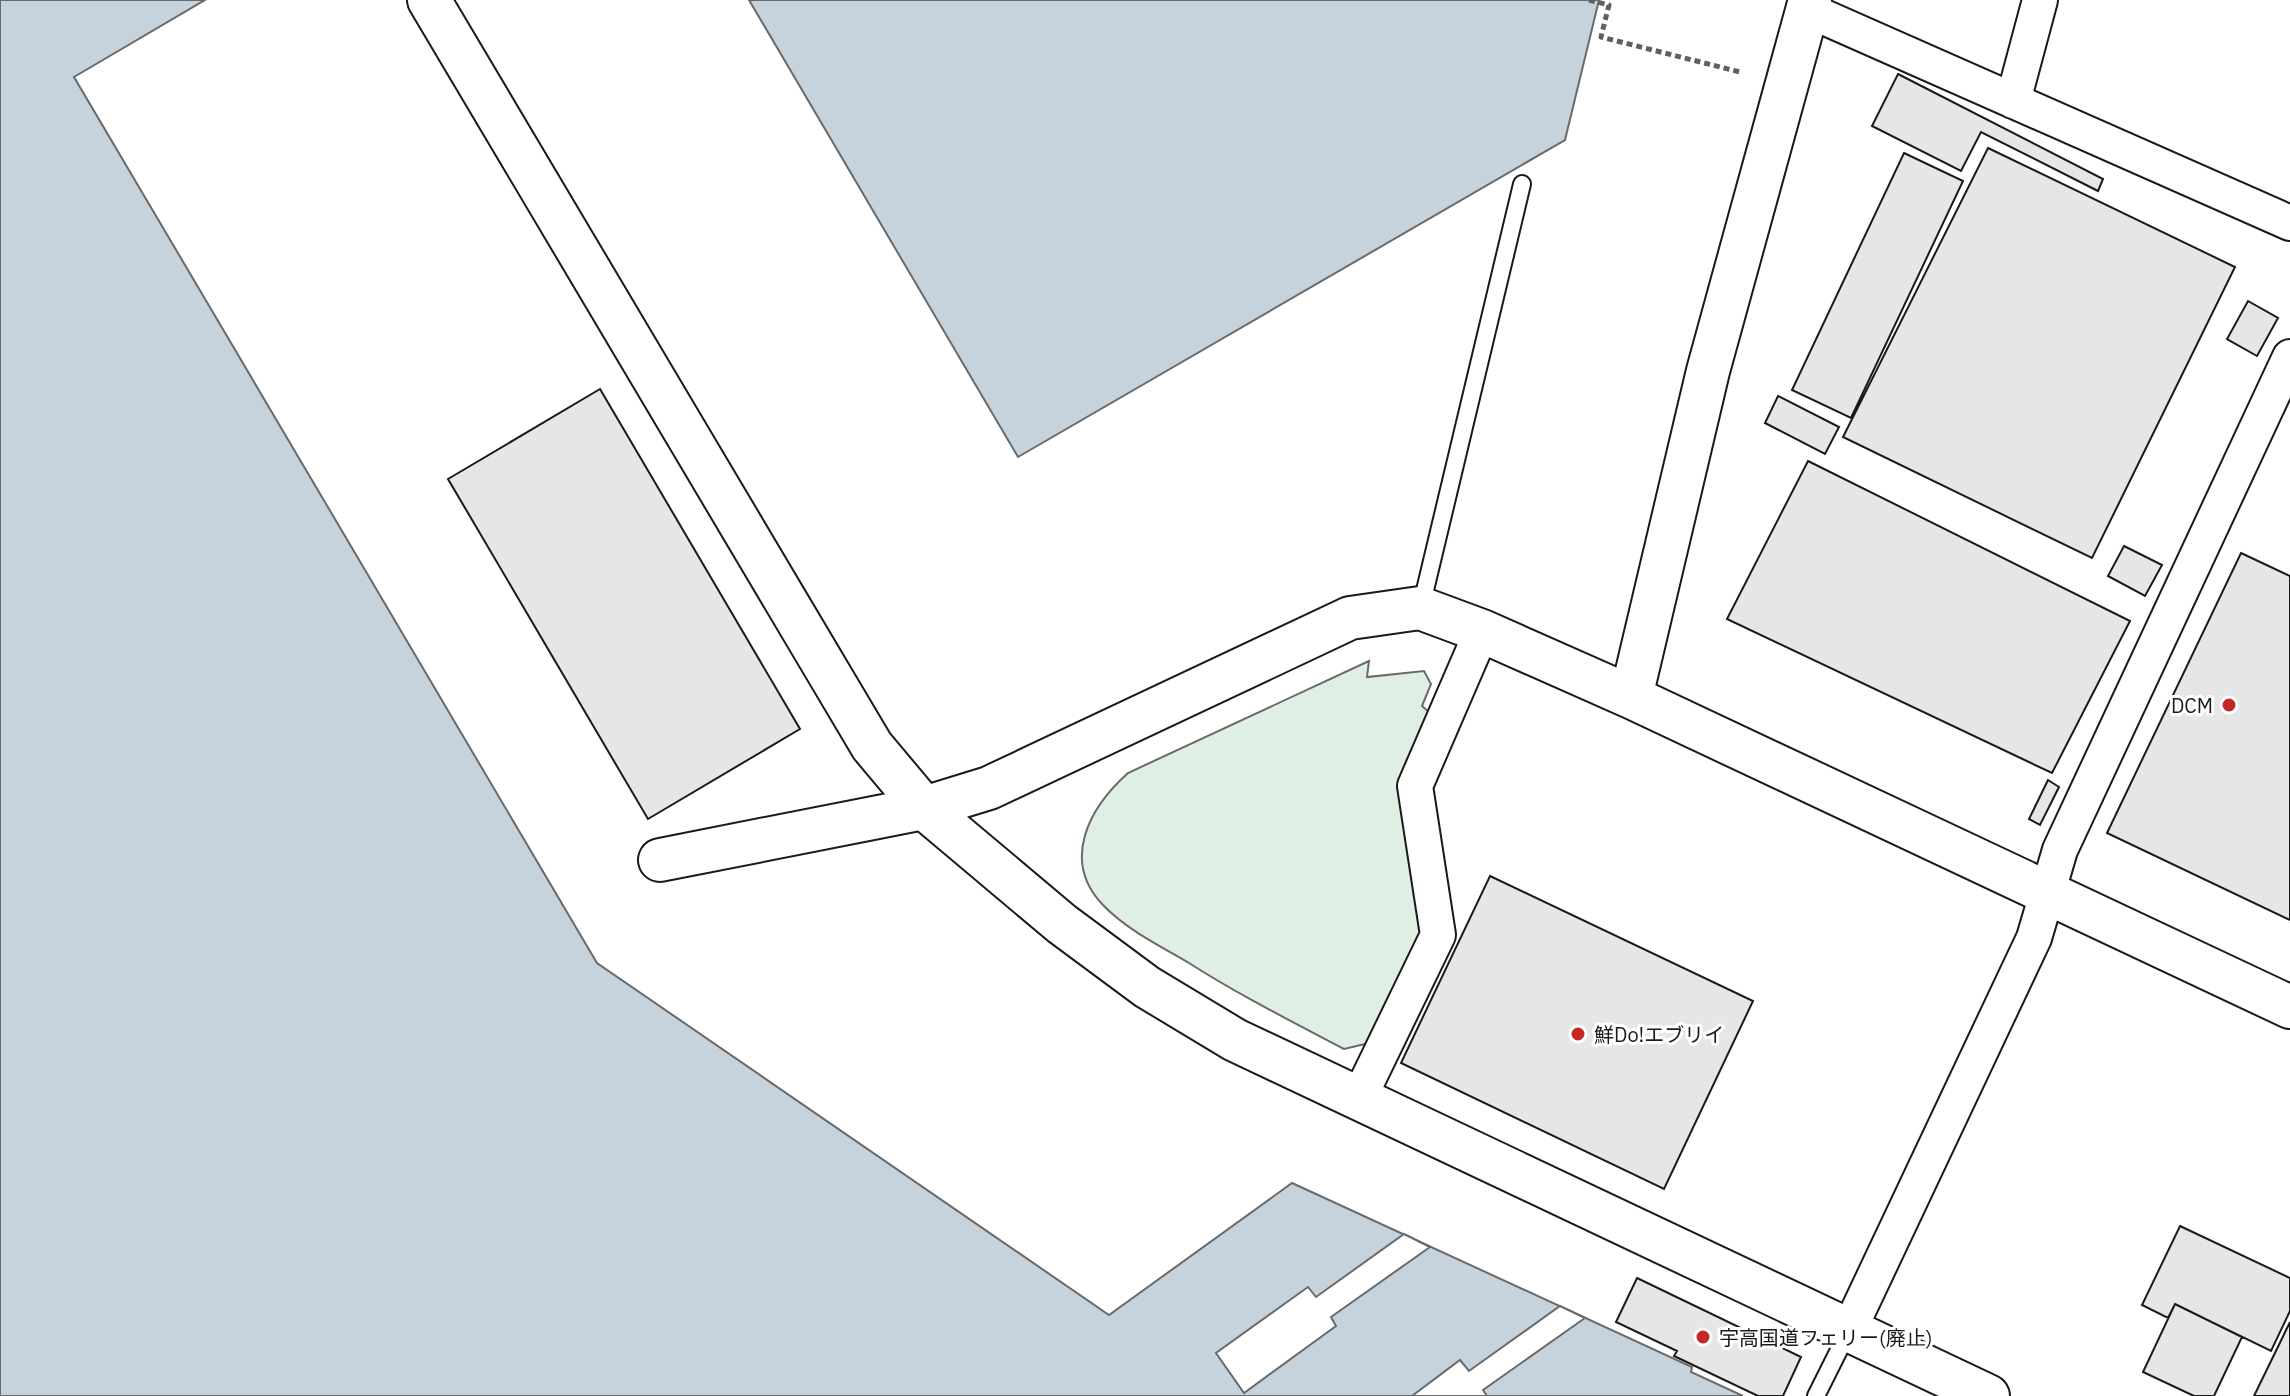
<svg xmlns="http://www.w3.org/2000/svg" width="2290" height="1396" font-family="'IBM Plex Sans','Noto Sans JP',sans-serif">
  <rect width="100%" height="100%" fill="#fff"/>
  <path fill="#e0efe3" stroke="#6a6a6a" stroke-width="2" d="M1369,661L1367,677L1424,671L1431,684L1422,706L1430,713L1398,781L1422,934L1375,1033L1365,1044L1344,1049C1291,1021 1239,995 1189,963C1160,946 1127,930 1103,905C1060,860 1090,807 1128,773Z"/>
  <path fill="#c6d2dc" stroke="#6a6a6a" stroke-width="2" d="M0,0H205L74,77L597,963L1109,1315L1292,1183L1692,1367L1691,1372L1743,1396H0Z
    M749,0H1599L1565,140L1018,457Z"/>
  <path fill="#fff" stroke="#6a6a6a" stroke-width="2" d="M1404,1234L1430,1247L1331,1317L1336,1326L1244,1393L1216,1353L1308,1287L1316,1297Z
    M1560,1306L1585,1318L1483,1390L1487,1396H1412L1460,1360L1469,1371Z"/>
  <path fill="#e6e6e6" stroke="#1a1a1a" stroke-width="2" d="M1898,74L2103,179L2098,191L1981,132L1961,171L1872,126Z
    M1988,148L2235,267L2092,558L1843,437Z
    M1904,153L1963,181L1851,418L1792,390Z
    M2248,301L2278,318L2257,356L2227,339Z
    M600,389L800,729L648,819L448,479Z
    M1778,396L1839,427L1825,454L1765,423Z
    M1808,461L2130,621L2052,773L1727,619Z
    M2124,546L2162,565L2145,596L2108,576Z
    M2241,553L2290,576V920L2107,833Z
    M2048,780L2059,787L2040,825L2029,819Z
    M1490,876L1753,1001L1664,1189L1401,1063Z
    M2180,1226L2290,1278V1311L2271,1351L2175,1304L2168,1318L2142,1305Z
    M1637,1278L1801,1357L1783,1396H1758L1674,1356L1677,1351L1616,1322Z
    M2175,1304L2242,1337L2214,1396H2194L2143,1372Z
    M2290,1322V1396H2254Z"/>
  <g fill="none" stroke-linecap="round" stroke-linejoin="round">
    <g stroke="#1a1a1a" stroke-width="20">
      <path id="service" d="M1421,607L1522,184
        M1816,1396L1849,1330"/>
    </g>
    <g stroke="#1a1a1a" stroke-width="38">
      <path id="minor" d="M1808,10L2290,223
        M2013,101L2040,0
        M1358,1100L1438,935L1415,786L1482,631
        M1849,1330L2034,938L2060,850L2290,357"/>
    </g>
    <g stroke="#1a1a1a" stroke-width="46">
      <path id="tertiary" d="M429,0L872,746L924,808L1062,924L1147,987L1235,1040L1988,1396
        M1631,697L1708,371L1810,0
        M660,860L924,808L989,788L1350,618L1420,608L1482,631L1631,697L2290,1007"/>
    </g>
    <path stroke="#5f5f5f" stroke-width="5" stroke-dasharray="6 4" stroke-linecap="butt" d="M1589,0L1609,5L1601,37L1740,72"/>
    <use href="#service" stroke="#fff" stroke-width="16"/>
    <use href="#minor" stroke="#fff" stroke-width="34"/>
    <use href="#tertiary" stroke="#fff" stroke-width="42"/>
  </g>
  <g fill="#c62828" stroke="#fff" stroke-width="3">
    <circle cx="2229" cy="705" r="8"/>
    <circle cx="1578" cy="1034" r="8"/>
    <circle cx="1703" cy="1337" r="8"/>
  </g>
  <g text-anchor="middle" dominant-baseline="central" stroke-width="6" stroke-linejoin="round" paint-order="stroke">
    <g font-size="20" fill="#1a1a1a" stroke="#fff" text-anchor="start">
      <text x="2213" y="705" text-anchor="end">DCM</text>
      <text x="1594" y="1034">鮮Do!エブリイ</text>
      <text x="1719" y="1337">宇高国道フェリー(廃止)</text>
    </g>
  </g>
</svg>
